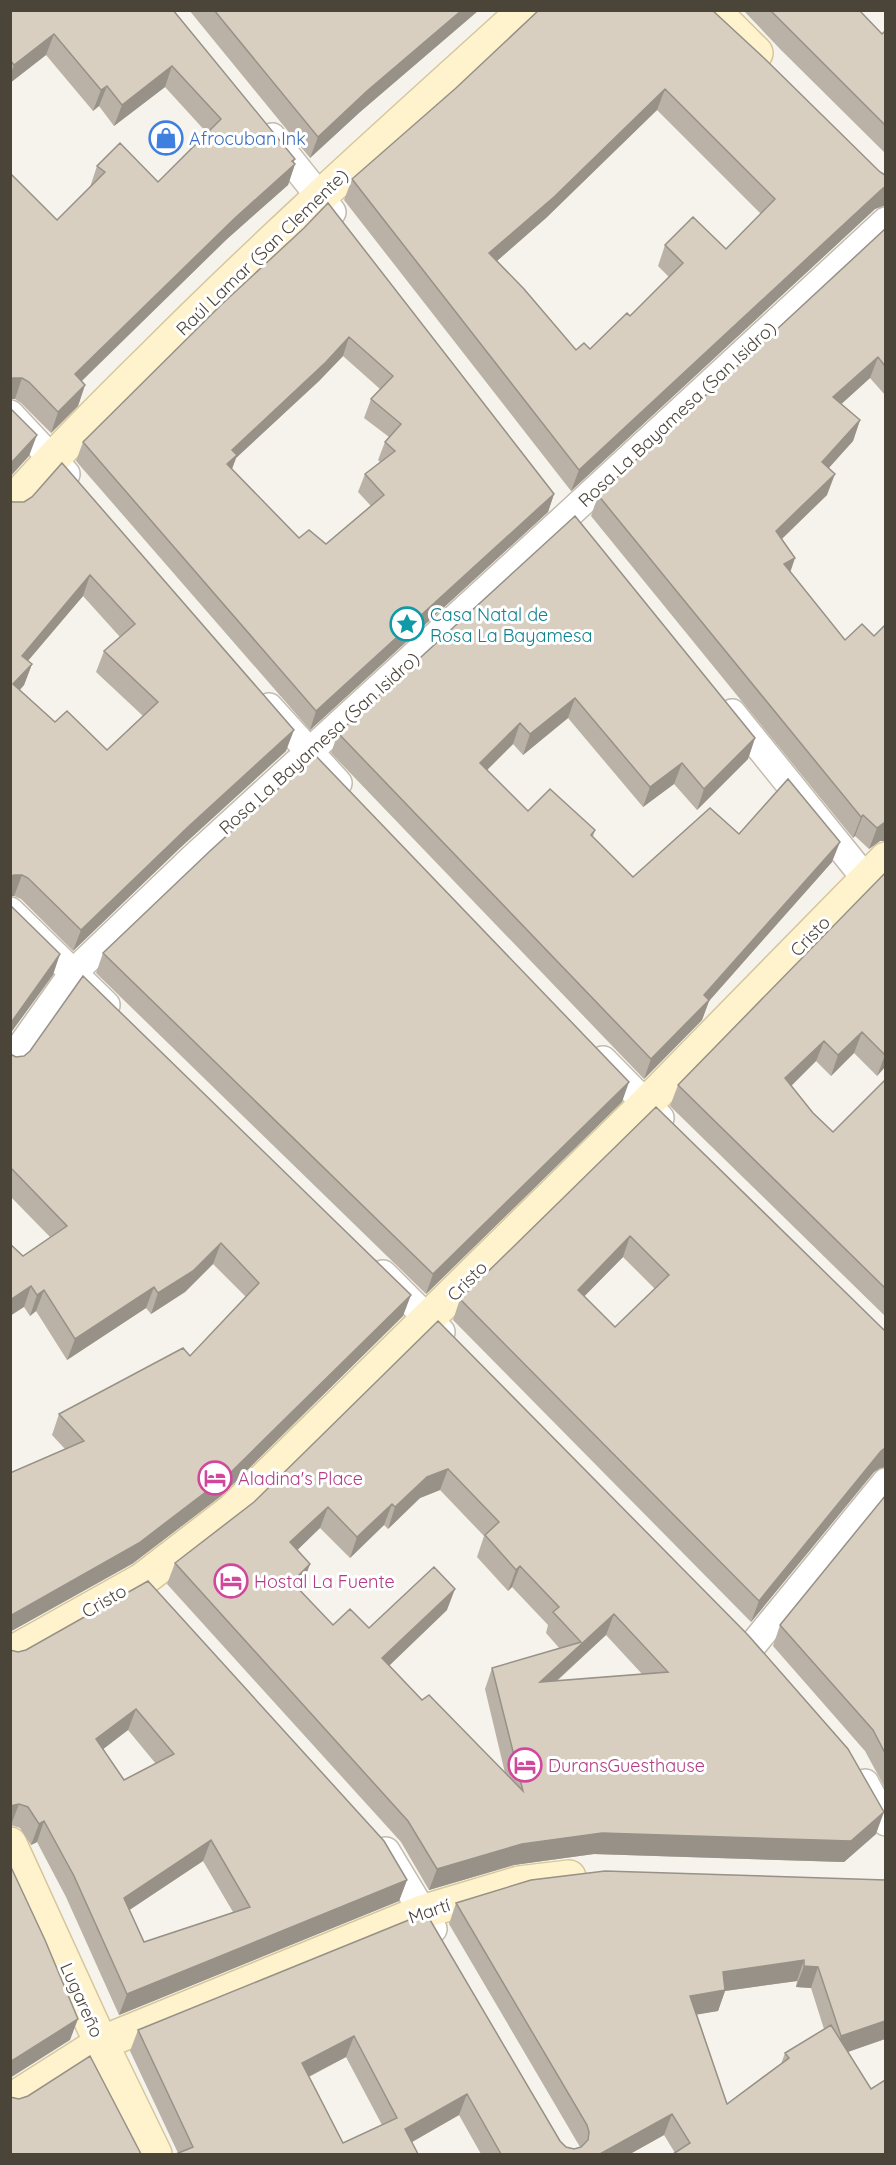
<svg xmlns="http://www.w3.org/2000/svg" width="896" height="2165" font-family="Quicksand,sans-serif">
  <rect width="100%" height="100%" fill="#f6f3ec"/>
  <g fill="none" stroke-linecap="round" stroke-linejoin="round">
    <g stroke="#c2bbae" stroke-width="30">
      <path id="street" d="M272,137L332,212
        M10,414L66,474
        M269,707L338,783
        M732,713L866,879
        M10,911L106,1005
        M603,1060L660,1118
        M10,1062L73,973L192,859L569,514L886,221
        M383,1274L441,1332
        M752,1646L886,1482
        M865,1783L886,1822
        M386,1851L433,1929"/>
    </g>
    <g stroke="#d6c79b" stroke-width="36">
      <path id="secondary" d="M713,10L756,53
        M10,505C57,452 106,403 156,354C275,235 400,123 525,10
        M10,1654L142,1580L233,1510L646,1104L886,859
        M10,1844L101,2043L155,2154
        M10,2101L101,2043L422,1912L519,1883L569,1877"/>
    </g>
    <use href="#street" stroke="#fff" stroke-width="27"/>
    <use href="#secondary" stroke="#fff3cd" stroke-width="33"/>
  </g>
  <path fill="#bab2a6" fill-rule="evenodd" d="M173,10L295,164L288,185L227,239L82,381L85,385L78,406L51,433L21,403L15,399H10V173L57,220L90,187L97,166L158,182L207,133L165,87L114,126L99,106L93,111L46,55L10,83V13Z
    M189,10H479L360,112L310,158Z
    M539,10L880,172L883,206L875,209L571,491L344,200L352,179L456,88ZM657,110L761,214L726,249L665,245L658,266L669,277L630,316L590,349L576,350L497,261L546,218Z
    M743,10H859L882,34L885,31V153L781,50Z
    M304,228L554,494L548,512L310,730L76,461L83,442ZM343,356L380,389L371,399L364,418L389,437L385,442L378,460L380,462L365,474L358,492L371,506L326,544L299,538L232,469L236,458L319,381Z
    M885,229V395L870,378L841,404L860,420L853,441L829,468L827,495L782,539L790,572L845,640L874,636L885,625V841H880L869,849L855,836L853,838L591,516L598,495Z
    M10,501L286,751L181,847L73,951L21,899L14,896H10ZM83,596L120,637L104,651L96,672L143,716L107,750L55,722L20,690L24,685L32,664L28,661Z
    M575,516L755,738L748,759L697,810L674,784L643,807L568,718L523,755L513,744L487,770L528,811L595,830L593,837L633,877L739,834L832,862L709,1001L702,1020L644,1079L331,753L338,733Z
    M885,873V1067L877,1076L854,1053L831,1076L816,1061L791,1086L813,1113L833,1132L885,1080V1316L670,1106L678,1085Z
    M103,953L622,1102L426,1294L96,973Z
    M10,1054L403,1316L221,1496L132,1564L65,1449L52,1435L59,1414L190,1356L246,1297L213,1264L185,1292L151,1314L146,1308L67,1360L36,1311L30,1316L24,1307L23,1256L50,1237L10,1196Z
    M656,1107L883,1329L885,1331V1467L880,1468L874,1472L751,1622L453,1320L460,1299ZM623,1257L655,1289L615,1327L584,1296Z
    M438,1321L876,1834L844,1862L594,1854L514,1865L429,1890L401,1842L167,1584L175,1563L254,1502ZM440,1490L484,1536L477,1557L508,1591L512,1587L548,1625L546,1633L560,1649L492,1668L485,1689L505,1773L422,1700L389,1666L447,1610L369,1628L333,1625L298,1589L302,1585L310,1564L297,1550L320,1528L350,1558L384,1525L388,1529L420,1498ZM606,1635L642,1674L557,1681Z
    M885,1496V1788L865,1751L773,1646L780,1625Z
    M148,1581L407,1880L399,1901L119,2015L66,1897L37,1842L31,1845L20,1828L11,1825L18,1652L26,1650ZM128,1730L156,1764L124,1780L103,1749ZM203,1861L233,1912L144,1942L129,1910Z
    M885,1880V2039L848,2052L885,2154L675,2153L664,2135L630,2154H481L459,2115L412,2142L178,2153L130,2051L138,2030L426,1913L560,2141L566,2147L574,2149L580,2147L449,1924L456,1903ZM797,1981L796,1987L811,1988L824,2029L785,2053L781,2064L727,2104L697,2014L718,2011L725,1991ZM346,2057L382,2125L343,2143L309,2077Z"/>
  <path fill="#979187" d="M462,10H479L360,112L310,158L318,137L367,91Z
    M54,34L46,55L10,83V76L14,65Z
    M172,66L165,87L114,126L122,105Z
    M107,86L99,106L93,111L101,90Z
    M665,89L657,110L546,218L482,274L489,253Z
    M295,159L291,168L295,164L288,185L227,239L67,395L75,374Z
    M885,187V206H883L875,209L571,491L579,470L883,188Z
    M349,337L343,356L319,381L236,458L230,474L221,482L232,450Z
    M878,357L870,378L826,418L833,397Z
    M13,378H22L15,399H10V380Z
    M85,385L78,406L51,433L58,412Z
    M860,420L853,441L815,483L822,462Z
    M37,435L29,456L10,477V464Z
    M835,474L827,495L768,552L776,531Z
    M554,494L548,512L310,730L316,711Z
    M795,558L788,579L784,564Z
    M90,575L83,596L14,677L22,656Z
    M32,664L24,685L10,700L13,684Z
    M575,698L568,718L523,755L530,734Z
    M520,723L513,744L473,784L480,763Z
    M294,730L286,751L181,847L73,951L81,930L189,826Z
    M755,738L748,759L697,810L704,789Z
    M682,763L674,784L643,807L650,787Z
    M863,815L855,836L853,838L861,817Z
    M885,822V841H880L869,849L877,828Z
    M840,842L832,862L709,1001L702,1020L644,1079L651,1059L704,995Z
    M14,875H22L14,896H10V877Z
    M60,954L53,975L10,1034V1024Z
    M862,1032L854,1053L831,1076L838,1055Z
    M824,1041L816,1061L778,1099L785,1078Z
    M885,1054V1067L877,1076L885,1055Z
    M629,1082L622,1102L426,1294L433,1274Z
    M630,1236L623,1257L570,1311L578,1290Z
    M221,1243L213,1264L185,1292L151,1314L158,1293Z
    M31,1286L24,1307L10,1316V1300Z
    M154,1287L146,1308L67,1360L75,1339Z
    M44,1290L36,1311L30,1316L37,1295Z
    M411,1295L403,1316L221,1496L132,1564L10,1632V1616Z
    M885,1448V1467L880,1468L874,1472L751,1622L759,1601L881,1451Z
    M448,1469L440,1490L420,1498L388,1529L395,1507L427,1477Z
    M392,1504L384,1525L350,1558L357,1537Z
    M328,1507L320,1528L283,1564L290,1542Z
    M310,1564L302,1585L284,1603L292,1582Z
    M520,1566L512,1587L508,1591L516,1570Z
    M455,1589L447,1610L374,1680L382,1658Z
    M614,1614L606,1635L532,1703L540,1682Z
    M136,1709L128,1730L89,1760L96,1739Z
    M19,1804L11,1825H10V1806Z
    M884,1812L876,1834L844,1862L594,1854L514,1865L429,1890L437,1869L522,1844L602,1833Z
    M44,1821L37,1842L31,1845L39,1824Z
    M211,1840L203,1861L116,1919L124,1898Z
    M407,1880L399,1901L119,2015L127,1994Z
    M804,1960L797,1981L725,1991L718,2011L683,2017L690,1996L723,1972Z
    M804,1966L818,1967L811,1988L796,1987Z
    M78,2019L70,2040L10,2078V2062Z
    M885,2021V2039L833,2057L841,2036Z
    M354,2036L346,2057L294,2084L302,2063Z
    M467,2094L459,2115L398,2150L405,2129Z
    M672,2114L664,2135L630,2154H600Z"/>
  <path fill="#d8cfc1" stroke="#979187" stroke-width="1.5" fill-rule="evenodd" d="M14,10H173L295,159L292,161L295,164L235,218L75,374L85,385L58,412L29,382L22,378H13L10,380V173L57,220L105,172L97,166L120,143L158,182L221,119L172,66L122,105L107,86L101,90L54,34L14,65L10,60V13Z
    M214,10H462L367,91L318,137Z
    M539,10H712L765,59L880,172L885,175V187L883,188L579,470L352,179L456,88ZM665,89L775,199L726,249L693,217L665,245L683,263L630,316L627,313L590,349L584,343L576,350L524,289L489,253L554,197Z
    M770,10H859L882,34L885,31V125Z
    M328,203L554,494L316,711L83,442L221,305L304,228ZM349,337L393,376L371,399L401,424L385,442L395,451L365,474L384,495L326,544L309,530L299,538L227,464L237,455L232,450L326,362Z
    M885,229V366L878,357L833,397L860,420L822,462L835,474L776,531L795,558L784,564L845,640L862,624L874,636L885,625V822L877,828L863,815L861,817L598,495Z
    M10,408L37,435L10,464Z
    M62,463L294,730L189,826L81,930L28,878L22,875H14L10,877V501L13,502H24L32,497ZM90,575L135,624L104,651L158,702L107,750L67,711L55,722L13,684L32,664L22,656Z
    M575,516L755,738L704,789L682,763L650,787L575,698L530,734L520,723L480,763L528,811L550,789L595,830L591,835L633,877L710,808L739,834L788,779L840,842L704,995L709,1000L651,1059L338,733Z
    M315,755L629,1082L433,1274L103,953L210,851Z
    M885,873V1055L862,1032L838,1055L824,1041L785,1078L813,1113L833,1132L885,1080V1288L678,1085Z
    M10,905L60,954L10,1024Z
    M83,976L411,1295L228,1475L139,1543L10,1616V1473L84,1441L59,1414L183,1348L190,1356L259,1283L221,1243L193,1271L158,1293L154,1287L75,1339L44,1290L37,1295L31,1286L10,1300V1244L23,1256L67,1226L10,1167V1054L16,1057L24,1056L30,1051Z
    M656,1107L883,1329L885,1331V1448L881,1451L759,1601L460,1299ZM630,1236L669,1275L615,1327L578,1290Z
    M438,1321L748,1635L848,1749L884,1812L851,1841L602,1833L522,1844L437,1869L408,1821L175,1563L254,1502ZM448,1469L499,1522L485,1535L516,1570L520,1566L559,1607L553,1612L581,1642L492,1668L523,1791L429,1695L422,1700L382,1658L455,1589L434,1567L369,1628L350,1609L333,1625L292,1582L310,1564L290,1542L328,1507L357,1537L392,1504L395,1507L427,1477ZM614,1614L668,1672L540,1682Z
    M885,1496V1753L873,1730L780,1625Z
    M148,1581L384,1841L407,1880L127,1994L74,1876L44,1821L39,1824L28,1807L19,1804L10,1806V1650L18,1652L26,1650ZM136,1709L174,1754L124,1780L96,1739ZM211,1840L250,1907L144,1942L124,1898Z
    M10,1865L45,1940L78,2019L10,2062Z
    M605,1871L885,1880V2021L841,2036L818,1967L804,1966V1960L723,1972L725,1990L690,1996L727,2104L789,2058L785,2053L831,2025L871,2089L885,2080V2154H673L690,2143L672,2114L600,2154H501L467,2094L405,2129L418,2154H176L193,2147L138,2030L426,1913L560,2141L566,2147L574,2149L581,2147L588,2140L589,2132L587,2125L456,1903L531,1880ZM354,2036L397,2118L343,2143L302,2063Z
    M90,2056L141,2154H10V2097L19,2099L28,2096Z"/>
  <defs>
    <g id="shop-ring" transform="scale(1.725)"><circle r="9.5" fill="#fff" stroke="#3f7fe0" stroke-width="1.5"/><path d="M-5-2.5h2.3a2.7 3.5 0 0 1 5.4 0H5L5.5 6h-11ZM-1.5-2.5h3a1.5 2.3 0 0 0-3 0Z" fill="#3f7fe0"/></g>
    <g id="sight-ring" transform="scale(1.725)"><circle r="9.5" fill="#fff" stroke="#0f9aa8" stroke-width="1.5"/><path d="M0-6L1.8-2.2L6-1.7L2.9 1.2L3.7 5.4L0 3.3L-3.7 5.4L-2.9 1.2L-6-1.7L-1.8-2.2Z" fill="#0f9aa8"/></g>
    <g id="hotel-ring" transform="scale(1.725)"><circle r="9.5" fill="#fff" stroke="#d1479c" stroke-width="1.5"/><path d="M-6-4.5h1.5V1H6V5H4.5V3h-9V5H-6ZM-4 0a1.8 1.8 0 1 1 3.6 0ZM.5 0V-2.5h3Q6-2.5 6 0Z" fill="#d1479c"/></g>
  </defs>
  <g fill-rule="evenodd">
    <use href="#shop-ring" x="166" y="138"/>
    <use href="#sight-ring" x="407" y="624"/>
    <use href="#hotel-ring" x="215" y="1478"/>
    <use href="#hotel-ring" x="231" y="1581"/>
    <use href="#hotel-ring" x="525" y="1765"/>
  </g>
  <g text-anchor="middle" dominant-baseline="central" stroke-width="6" stroke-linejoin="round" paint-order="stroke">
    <g font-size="18" fill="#366cbe" stroke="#fff" text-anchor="start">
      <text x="189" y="138">Afrocuban Ink</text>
    </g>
    <g font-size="18" fill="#4b4439" stroke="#fff">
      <text transform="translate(262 252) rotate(-44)">Raúl Lamar (San Clemente)</text>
      <text transform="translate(677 414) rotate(-43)">Rosa La Bayamesa (San Isidro)</text>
      <text transform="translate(319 743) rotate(-42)">Rosa La Bayamesa (San Isidro)</text>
      <text transform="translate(810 936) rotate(-46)">Cristo</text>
      <text transform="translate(467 1281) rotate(-45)">Cristo</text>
      <text transform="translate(104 1601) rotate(-30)">Cristo</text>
      <text transform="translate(429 1911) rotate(-19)">Martí</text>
      <text transform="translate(82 2000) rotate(66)">Lugareño</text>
    </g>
    <g font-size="18" fill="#0d838f" stroke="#fff" text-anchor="start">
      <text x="430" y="614">Casa Natal de<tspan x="430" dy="21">Rosa La Bayamesa</tspan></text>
    </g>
    <g font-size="18" fill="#b23c85" stroke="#fff" text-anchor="start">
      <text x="238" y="1478">Aladina's Place</text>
      <text x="254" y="1581">Hostal La Fuente</text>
      <text x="548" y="1765">DuransGuesthause</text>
    </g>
  </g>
  <rect width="896" height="2165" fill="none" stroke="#4b4439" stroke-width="24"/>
</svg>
